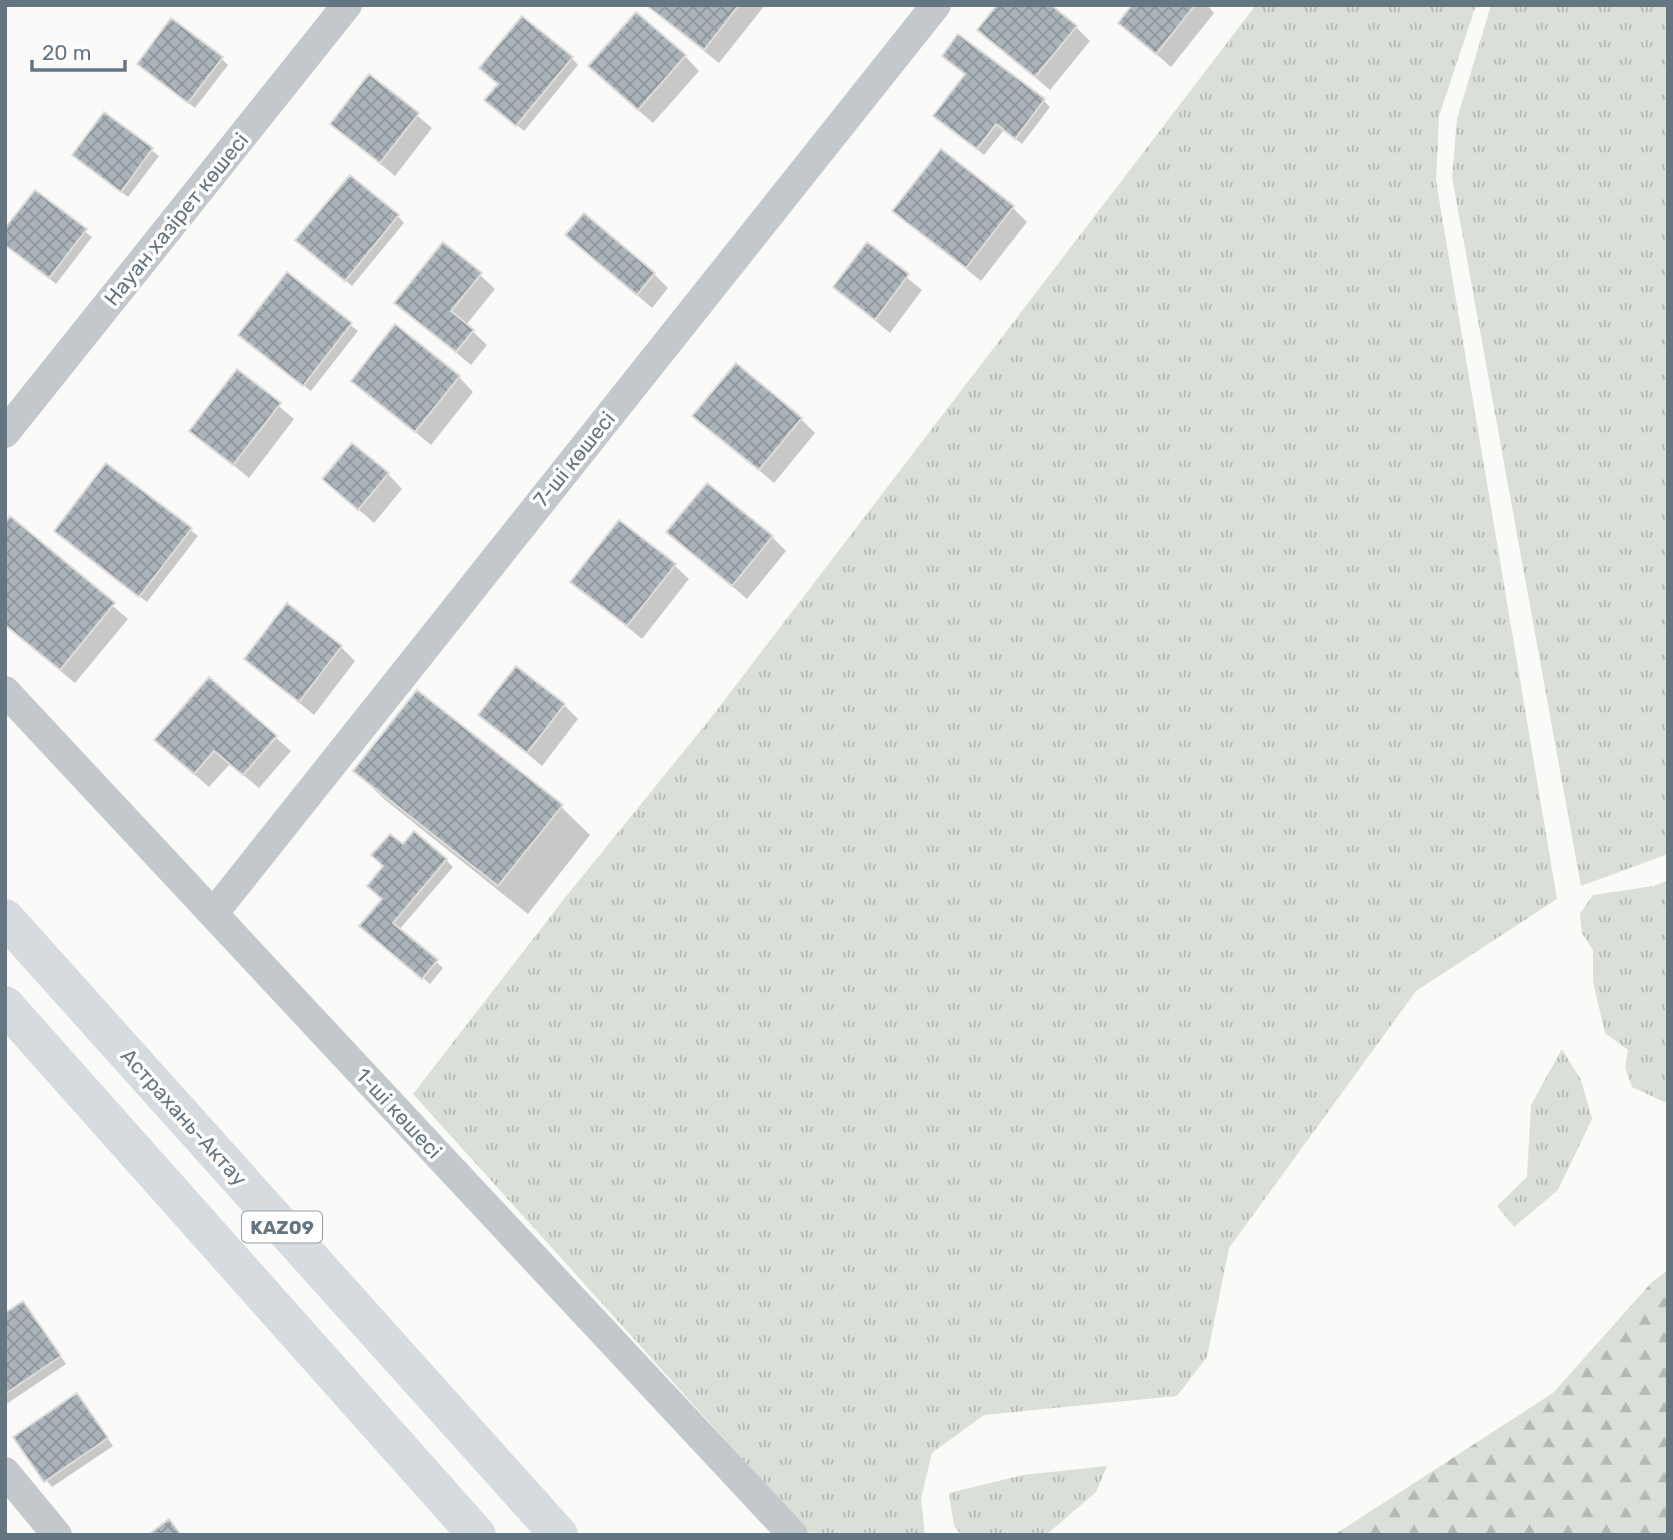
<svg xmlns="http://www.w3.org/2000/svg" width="1673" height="1540" font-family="Rubik,sans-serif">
  <defs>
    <pattern id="grass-tufts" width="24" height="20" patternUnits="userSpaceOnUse" patternTransform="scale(1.75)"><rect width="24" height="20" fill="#dadfd7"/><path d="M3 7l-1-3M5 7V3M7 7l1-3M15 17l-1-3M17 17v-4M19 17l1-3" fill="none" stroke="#b4b9b4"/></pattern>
    <pattern id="forest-firs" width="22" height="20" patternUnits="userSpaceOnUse" patternTransform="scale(1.75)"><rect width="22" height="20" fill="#dadfd7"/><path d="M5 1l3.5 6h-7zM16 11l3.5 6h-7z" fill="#b4b9b4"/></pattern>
    <pattern id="building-cross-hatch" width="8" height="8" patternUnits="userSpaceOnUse" patternTransform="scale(1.75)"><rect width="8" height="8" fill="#aab3b9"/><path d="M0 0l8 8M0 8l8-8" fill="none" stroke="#8e969c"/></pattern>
  </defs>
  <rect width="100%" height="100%" fill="#fafaf8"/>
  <path fill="url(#grass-tufts)" d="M1256,5H1476L1439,116L1436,181L1557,899L1416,991L1229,1248L1207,1357L1177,1396L984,1415L932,1453L921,1498L925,1535H811L413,1094L564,899L710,719Z
    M1491,5H1668V854L1581,886L1452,177L1457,119Z
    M1668,880V1101L1664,1102L1632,1087L1625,1067L1628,1050L1605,1033L1593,982V950L1582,933L1580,914L1593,895L1654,886Z
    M1562,1049L1581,1080L1592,1119L1558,1190L1514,1227L1497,1206L1527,1177L1531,1105Z
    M1107,1466L1096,1492L1046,1535H961L954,1526L949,1493L1023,1475Z"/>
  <path fill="url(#forest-firs)" d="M1668,1270V1535H1334L1553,1393L1652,1282Z"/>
  <path fill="#0003" d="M646,5H765L719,63Z
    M1134,5H1207L1214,13L1171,67L1120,22Z
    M1076,27L1090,41L1050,90L979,30Z
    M685,56L699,71L653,123L605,81Z
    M221,58L228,65L195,108L139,64Z
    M572,58L578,65L524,131L493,106Z
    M370,76L432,128L395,176L332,124Z
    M1044,101L1050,107L1022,144L1004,130L984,155L935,116Z
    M105,114L159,156L128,197L80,161Z
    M35,192L92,237L56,284L5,244Z
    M1013,208L1027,222L981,281L895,211Z
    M398,216L404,223L352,286L304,246Z
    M568,235L654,274L668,288L652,308Z
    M867,245L922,290L890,333L835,287Z
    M287,275L358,331L311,391L247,342Z
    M480,275L495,289L466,325L487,345L471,365L397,303Z
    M238,372L294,419L249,478L192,431Z
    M459,377L473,392L431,445L353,380Z
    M695,416L801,419L815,433L774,483Z
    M107,465L198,536L147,602L63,538Z
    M388,474L402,489L374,523L324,479Z
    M10,519L128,619L75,683L5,625Z
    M669,532L772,537L786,551L747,599Z
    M674,565L689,579L642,639L573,582Z
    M341,647L355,661L314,715L247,659Z
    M209,679L291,751L259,788L230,764L209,787L171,754Z
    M564,705L578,719L542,766L481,715Z
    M355,771L561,807L590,835L528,914L384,799Z
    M446,860L453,867L399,930L443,968L430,984L368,932L384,899Z
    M23,1303L66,1364L5,1405V1315Z
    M77,1395L113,1446L52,1487L46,1480Z"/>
  <path fill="url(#building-cross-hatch)" stroke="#dcdcda" stroke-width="2" d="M646,5H739L704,50Z
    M997,5H1051L1077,26L1035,77L977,30Z
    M1132,5H1195L1156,54L1118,23Z
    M636,12L686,55L638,110L588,66Z
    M522,16L573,57L516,126L484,100L498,84L479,68Z
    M171,18L223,57L188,103L137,64Z
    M958,34L1045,99L1015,139L996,124L977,149L933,116L965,74L942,56Z
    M369,74L419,113L380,163L330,124Z
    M104,112L153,148L121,192L72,155Z
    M941,149L1014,206L966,268L892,211Z
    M350,175L399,215L345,281L295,240Z
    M35,190L87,229L49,278L5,245V228Z
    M584,213L655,273L637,295L565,235Z
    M443,242L482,273L451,311L474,330L456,352L394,303Z
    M867,242L909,274L875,320L833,287Z
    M287,272L352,323L303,386L238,335Z
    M395,324L460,376L415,432L351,381Z
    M736,363L802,418L759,470L692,416Z
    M237,369L281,403L233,465L189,431Z
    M352,443L389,473L358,510L322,479Z
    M106,463L192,528L139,597L54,531Z
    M707,483L773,536L732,586L666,532Z
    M10,516L115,603L60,670L5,625V522Z
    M619,520L676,564L627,626L570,582Z
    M287,603L342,646L299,702L244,659Z
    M516,666L565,704L527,753L478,715Z
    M209,677L277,736L243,775L214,751L194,774L154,740Z
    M417,690L563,805L498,886L353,771Z
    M414,831L447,859L393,923L438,960L422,979L359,926L382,899L367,886L383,866L371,855L390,834L403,844Z
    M23,1301L61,1356L5,1394V1313Z
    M77,1393L108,1438L44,1482L13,1437Z
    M169,1519L181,1535H148Z"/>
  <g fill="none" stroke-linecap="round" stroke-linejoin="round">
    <path stroke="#c3c8cc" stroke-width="30" d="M5,433L347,5
      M5,691L793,1535
      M213,914L936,5
      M5,1472L57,1535"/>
    <path stroke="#d6dbdf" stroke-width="38" d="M5,918L559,1535
      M5,1005L477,1535"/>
  </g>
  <g text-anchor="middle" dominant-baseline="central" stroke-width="7" stroke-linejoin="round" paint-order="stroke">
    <rect fill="#fff" stroke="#939fa8" stroke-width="2" x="242" y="1211.5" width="80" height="31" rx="5"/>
    <g font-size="19" font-weight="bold" fill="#657683">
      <text x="282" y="1227">KAZ09</text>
    </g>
    <g font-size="21" fill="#657683" stroke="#fff">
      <text transform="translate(176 219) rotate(-51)">Науан хазірет көшесі</text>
      <text transform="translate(574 459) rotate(-51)">7-шi көшесі</text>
      <text transform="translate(399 1113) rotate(47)">1-шi көшесі</text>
      <text transform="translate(184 1117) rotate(48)">Астрахань-Актау</text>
    </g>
  </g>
  <rect width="1673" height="1540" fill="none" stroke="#657683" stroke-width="14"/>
  <path d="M32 60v10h93v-10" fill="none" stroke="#657683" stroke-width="3.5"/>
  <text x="42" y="60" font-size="21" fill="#657683" stroke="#ffffff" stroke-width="5" paint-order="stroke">20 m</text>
</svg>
